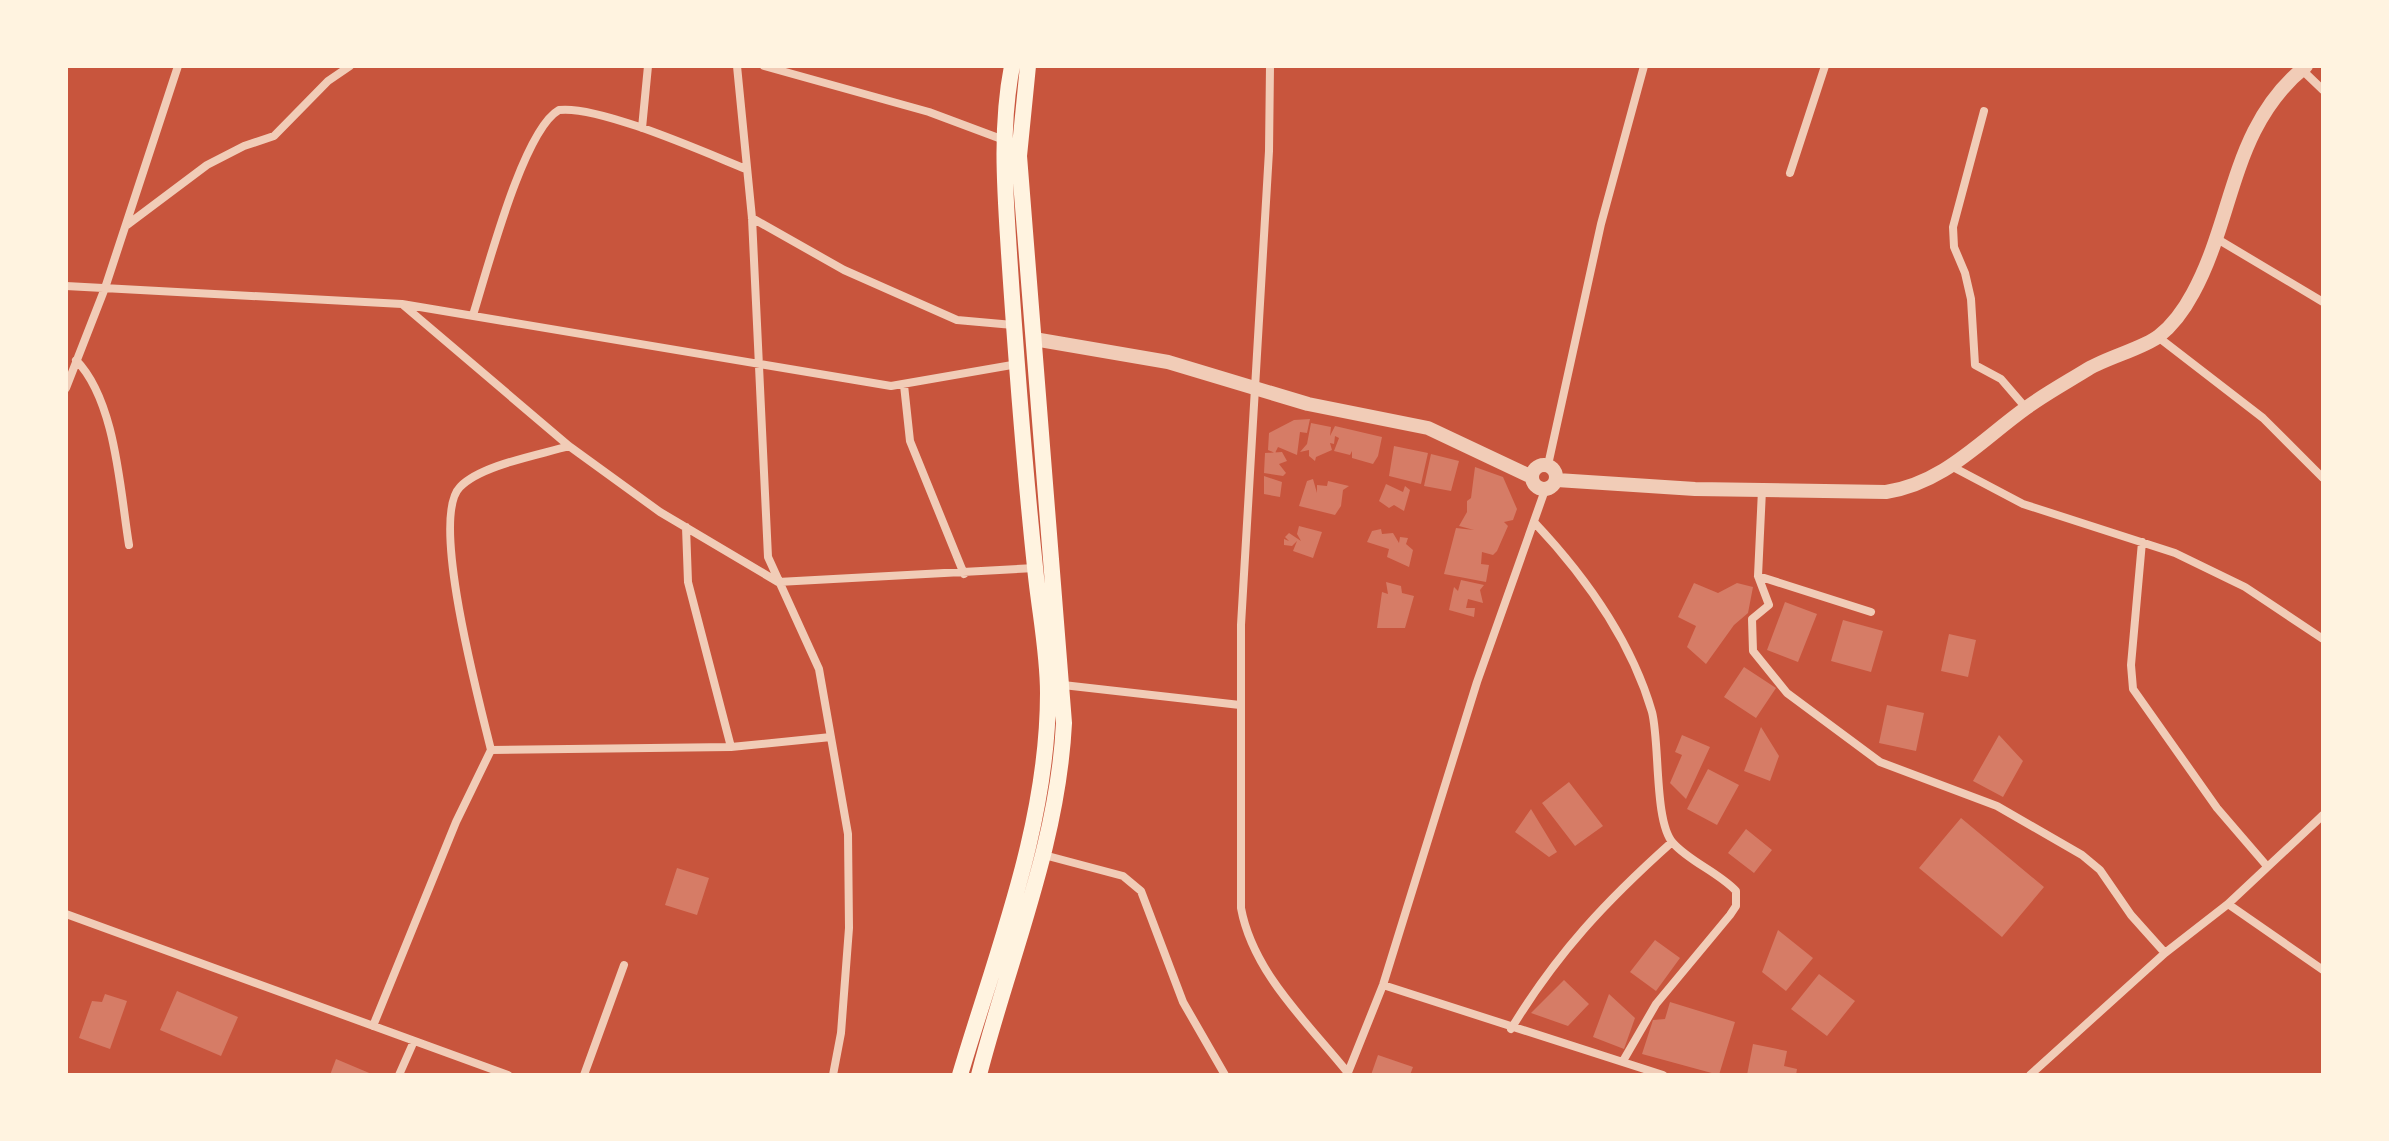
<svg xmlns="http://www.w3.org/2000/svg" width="2389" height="1141" font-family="'Noto Serif',serif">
  <rect width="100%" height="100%" fill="#c8553d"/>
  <path fill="#d67c66" d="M1310,419L1307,433L1300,432L1297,455L1278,447L1275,453L1268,450L1269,433L1294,420Z
    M1311,423L1331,427L1330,436L1335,426L1382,437L1378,456L1373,464L1352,458V451L1350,455L1334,451L1339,438L1335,436L1334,444L1330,443L1332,450L1316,457L1315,461L1309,456V450L1300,452L1307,444Z
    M1394,446L1428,453L1421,484L1389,476Z
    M1282,452L1287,461L1279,464L1286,473L1283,476L1264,473L1265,453Z
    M1431,454L1459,461L1451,491L1424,486Z
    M1475,467L1503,477L1517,509L1513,520L1504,522L1508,526L1497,551L1493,555L1482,552L1481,564L1489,565L1486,582L1444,574L1456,528L1474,530L1459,526L1467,512V501L1471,498Z
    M1264,476L1282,482L1280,497L1264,494Z
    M1313,479L1317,493V485L1327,486L1328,481L1349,486L1343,490L1341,506L1335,515L1299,506L1307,481Z
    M1386,484L1403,492L1405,486L1410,490L1404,511L1394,505L1389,508L1379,501Z
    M1299,526L1322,532L1313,558L1293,551L1297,541L1292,546L1284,545V539L1289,541L1285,537L1289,533L1301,541L1297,534Z
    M1381,529L1382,534L1393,533L1399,543L1400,537L1408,538L1406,544L1413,550L1409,567L1387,557L1389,549L1367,542L1372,531Z
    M1461,580L1484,585L1480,590L1483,603L1468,599L1466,608H1475L1474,617L1449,610L1454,587L1458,591Z
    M1386,582L1401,586L1402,593L1414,596L1405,628H1377L1382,592L1388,594Z
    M1694,583L1718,593L1737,583L1753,587L1748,613L1734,625L1706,664L1687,647L1696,626L1678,617Z
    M1785,602L1817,614L1798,662L1767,650Z
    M1843,620L1883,631L1871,672L1831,661Z
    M1949,634L1976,640L1968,677L1941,671Z
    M1744,667L1776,688L1756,718L1724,697Z
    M1887,705L1924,713L1916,751L1879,743Z
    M1761,727L1779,756L1770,781L1744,771Z
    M1682,735L1710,747L1686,799L1670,783L1682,755L1675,752Z
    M1999,735L2023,761L2003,797L1973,781Z
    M1708,769L1739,785L1717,825L1687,809Z
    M1569,782L1603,826L1575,846L1542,803Z
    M1531,809L1557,852L1549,857L1515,832Z
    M1961,818L2044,887L2002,937L1919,868Z
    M1746,829L1772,850L1754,873L1728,853Z
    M677,868L709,878L697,915L665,905Z
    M1778,930L1813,958L1786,991L1762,972Z
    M1655,940L1680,958L1656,991L1630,972Z
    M1819,974L1855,1001L1827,1036L1791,1009Z
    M1564,980L1589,1004L1568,1026L1531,1013Z
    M177,991L238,1017L221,1056L160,1030Z
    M105,994L127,1001L110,1049L79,1038L92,1001L102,1002Z
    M1609,994L1635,1018L1624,1049L1593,1037Z
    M1670,1002L1735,1022L1719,1075L1642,1054L1653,1020L1665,1019Z
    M1753,1044L1787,1051L1784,1066L1797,1069L1796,1075H1747Z
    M1378,1055L1413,1067L1410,1075H1371Z
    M336,1059L374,1075H330Z"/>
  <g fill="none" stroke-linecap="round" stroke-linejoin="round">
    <path stroke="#f1ccb7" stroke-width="8" d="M737,66L752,218L768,557L819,669L848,834L849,928L841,1033L833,1075
      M764,66L929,112L1004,140
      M1270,66L1269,151L1241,625V908C1253,973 1308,1023 1348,1073
      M2299,67L2323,90
      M1984,111L1953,227L1954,247L1965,273L1971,299L1975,365L2001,379L2026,408
      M642,128L648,66
      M1790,173L1825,66
      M752,218L844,270L957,320L1013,325
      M127,225L207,165L244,146L274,136L328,81L350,66
      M2214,237L2323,302
      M66,286L402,304L569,446L660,512L778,582L1035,568
      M402,304L891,386L1018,364
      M473,315C487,271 523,130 559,110C599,105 706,153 746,169
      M2158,337L2263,418L2323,478
      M76,360C116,401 120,491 129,545
      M904,385L910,441L964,574
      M66,388L105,288L178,66
      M1548,465L1601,224L1644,66
      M1951,466L2023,504L2175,553L2245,587L2323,639
      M1762,490L1758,576L1769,605L1752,619L1753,651L1787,693L1880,762L1997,806L2082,855L2100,870L2131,915L2165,953
      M1534,522C1585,576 1631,640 1652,712C1660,743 1654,822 1673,843C1690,862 1718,872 1736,891V906L1730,915L1656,1004L1623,1061
      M686,527L688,582L731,747
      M2142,542L2131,665L2133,689L2217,808L2266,865
      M1758,576L1871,612
      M1063,685L1240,705
      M491,750C480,704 429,518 460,487C481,465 539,455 569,446
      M1044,855L1123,876L1141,891L1183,1002L1225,1075
      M2228,904L2323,970
      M66,914L508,1075
      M1383,985L1663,1075
      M373,1026L456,822L491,750L731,747L831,737
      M1511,1029C1557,953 1606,901 1672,842
      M399,1075L414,1041
      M584,1075L624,965
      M1347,1075L1383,985L1477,682L1545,490
      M2030,1075L2165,953L2228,904L2323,815"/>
    <path stroke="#f1ccb7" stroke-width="14" d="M1034,339L1168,362L1308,404L1428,428L1532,477
      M1532 477a12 12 0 1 1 24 0a12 12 0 1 1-24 0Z
      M1557,480L1695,489L1886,492C1944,483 1980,441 2026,408C2045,394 2067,382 2088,369C2108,357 2144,348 2159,336C2173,325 2185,308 2193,293C2235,216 2231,126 2306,66"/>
    <path stroke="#fff3e0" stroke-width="16" d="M960,1075C997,950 1048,825 1048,693C1048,651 1039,609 1035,567C1024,463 1016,358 1009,253C1005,191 1000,127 1012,66
      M979,1075C1009,958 1058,845 1064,723L1019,156L1028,66"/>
  </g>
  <rect width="2389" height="1141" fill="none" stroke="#fff3e0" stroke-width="136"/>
</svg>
